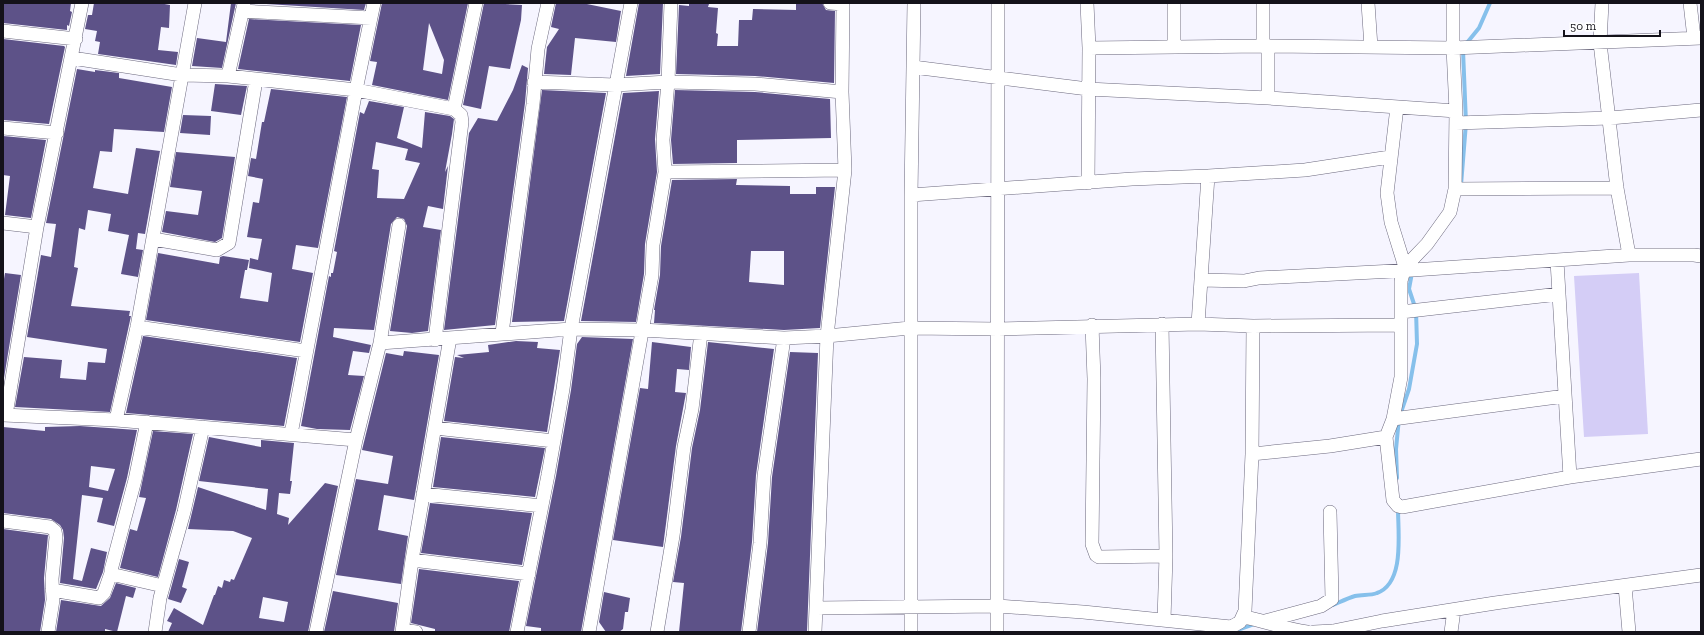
<svg xmlns="http://www.w3.org/2000/svg" width="1704" height="635" font-family="'Zilla Slab',serif">
  <rect width="100%" height="100%" fill="#f6f5ff"/>
  <path fill="#d4cdf6" d="M1639,273L1648,434L1584,437L1574,276Z"/>
  <g fill="none" stroke-linecap="round" stroke-linejoin="round">
    <path stroke="#86c0eb" stroke-width="4" d="M1466,44L1479,28L1490,3
      M1461,185L1466,123L1463,50
      M1397,478L1396,449L1399,418L1409,389L1417,344L1416,310L1409,289L1412,273
      M1333,605C1340,602 1348,598 1355,596C1362,594 1370,596 1377,593C1405,583 1398,533 1398,509
      M1240,629L1254,624"/>
  </g>
  <path fill="#5d5288" fill-rule="evenodd" d="M4,3H71L70,11L72,12L69,26L67,25V30L3,23Z
    M94,3H159L170,5L169,28L161,27L158,50L178,52L176,65L98,54L100,42L95,41L97,31L85,29L88,15H92Z
    M231,3H236L222,68L192,66L197,38L226,42Z
    M252,3H366L364,10Z
    M382,3H468L448,100L372,85L377,62L370,61ZM429,23L444,60L442,74L423,70Z
    M484,3L522,5L521,20L510,69L489,66L481,109L463,105Z
    M556,3H582L621,11L616,42L575,38L571,75L544,74L547,47L559,29L551,27Z
    M639,3H663L660,74L626,76Z
    M689,3L709,4L708,7L718,8L716,33L718,34L717,46H738L739,20H752L753,9L796,10V3H822L826,10L835,11L834,83L755,76L676,74L679,5L689,6Z
    M249,19L361,25L350,81L238,69Z
    M3,39L64,46L65,47L49,124L3,120Z
    M522,65L528,68L525,103L495,325L444,330L469,133L478,118L497,121L513,90Z
    M77,69L95,72V70L119,73V78L172,87L164,132L114,129L112,152L100,151L93,188L128,194L136,148L160,151L145,234L138,233L136,249L143,250L138,277L121,274L129,235L108,231L111,214L88,210L85,230L79,228L74,267L78,268L71,306L130,311L129,316H131L110,412L15,407L24,357L62,360L60,378L86,380L88,362L105,363L107,349L27,337L40,261L41,255L51,257L56,224L46,223Z
    M215,84L247,86L241,115L211,111Z
    M271,89L347,97L318,248L296,245L292,269L313,273L300,342L146,320L158,253L219,264L220,257L223,256L249,260L247,270H245L240,298L268,302L272,273L249,268L250,258L258,260L262,239L247,237L253,202L259,203L263,179L248,176L251,158L256,159L262,122H264Z
    M542,90L606,93L564,321L512,322Z
    M675,90L755,92L830,99L831,138L737,140V163L673,164L671,140Z
    M659,91L655,139L657,172L645,244L644,274L636,322L581,321L623,93Z
    M369,101L404,107L397,138L422,148L425,112L450,116L454,119L452,134L445,172L448,166L443,209L428,206L423,227L441,230L428,331L412,333L390,331L407,226L404,219L397,217L391,224L374,330L334,328L333,337L371,345L369,353L353,351L348,375L364,376L350,430L317,429L301,426L329,276L331,277V273H333L337,252L334,251L360,112L364,114ZM376,142L408,149L405,160L420,163L404,199L377,198L379,170L372,169Z
    M183,115L211,116L210,135L180,133Z
    M3,136L46,140L31,218L5,215L10,176L3,175Z
    M176,152L235,157L222,238L215,242L162,232L166,211L198,215L202,191L170,187Z
    M737,179L736,185L790,186V194H816V187H835L820,328L784,330L654,323L655,310H654L660,275L661,246L672,180ZM751,251H784V285L749,282Z
    M5,273L21,275L3,384V285Z
    M143,336L297,358L284,426L126,413Z
    M582,337L633,339L581,632H541V628L526,626L556,476L571,390L577,344Z
    M516,341L538,342L537,348L560,350L547,432L444,421L455,357L464,358L457,355L489,352L488,345Z
    M652,342L691,347L689,370L677,369L675,392L686,393L676,446L663,547L613,540L640,388L648,389Z
    M708,342L774,349L756,475L752,542L741,632H679L684,583L673,582L681,537L692,448L700,410Z
    M404,351L439,355L414,500L384,495L378,530L408,536L401,584L336,575L356,479L388,484L393,456L362,450L386,353L403,356Z
    M790,352L818,353L807,632H757L768,543L772,477Z
    M80,426L137,430L127,478L114,526L97,522L103,498L82,495L73,579L82,581L91,548L107,552L103,572L96,589L60,583L64,538L63,530L60,525L51,519L3,513V427L45,431V427ZM91,466L115,469L108,491L89,487Z
    M153,431L193,434L176,510L158,577L120,568L130,529L137,531L146,498L139,497Z
    M209,437L261,447V440L294,443L290,481H292L290,494L279,493L277,514L289,518L288,525L325,483L338,486L308,632H168L172,623L167,621L174,608L203,625L214,595H215L218,586L222,588L224,580L230,582L231,579L234,580L252,538L233,531L188,529L198,487L266,510L268,489L199,481ZM263,597L288,602L284,622L259,618Z
    M441,437L545,448L535,497L433,487Z
    M430,503L532,513L522,565L421,553Z
    M3,529L48,535L44,578L45,600L40,632H3Z
    M179,559L189,562L182,587L187,589L181,603L168,599Z
    M419,569L519,581L509,632L487,631V632H435V629L411,623Z
    M116,583L136,588L133,598L126,596L117,632L105,629V632H56L61,600L101,606L110,598Z
    M333,591L398,603L394,632H324Z
    M604,592L630,598L628,612H625L623,629L619,632H606L599,622Z"/>
  <g fill="none" stroke-linecap="round" stroke-linejoin="round">
    <g stroke="#6c697e" stroke-width="14">
      <path id="minor" d="M830,3L843,4
        M1087,3L1089,48L1088,183
        M1263,3V46
        M1368,3L1371,47
        M1602,3L1600,43L1617,188L1629,255
        M1690,3L1694,38
        M242,11L371,18
        M3,31L76,39
        M1174,47V3
        M1089,48L1263,46L1453,48L1701,38
        M72,58L182,75L228,76L356,90L454,109L461,115L462,122L435,340
        M913,67L1088,89L1268,98L1456,111
        M228,76L244,4
        M534,82L615,85L668,82L755,84L842,92
        M1268,98V46
        M1397,107L1387,193L1391,222L1405,267
        M454,109L476,3
        M1456,123L1610,118L1701,110
        M3,128L57,133
        M665,172L845,170
        M1455,189L1617,188
        M911,195L1132,179L1208,176L1305,170L1390,157
        M3,223L37,227
        M153,239L217,250L229,243L256,80
        M1557,261L1570,477L1701,459
        M1201,280L1244,281L1259,278L1413,270L1629,255H1694L1701,256
        M1401,312L1559,294
        M1162,324L1166,556L1164,620
        M1198,324L1208,176
        M1092,325L1094,379L1092,544L1096,555L1099,557L1166,556
        M137,327L306,351
        M502,333L533,104L538,49L548,3
        M380,343L571,329L642,330L784,338
        M3,415L116,420L356,440
        M6,415L37,227L82,3
        M1393,419L1565,396
        M116,420L137,327L195,3
        M147,422L135,480L111,570V573L115,575L163,586
        M435,428L554,441
        M291,434L356,90L374,3
        M1386,437L1393,500L1398,506L1402,507L1570,477
        M1252,454L1330,446L1386,437L1393,419L1401,377V281L1405,267L1427,244L1450,212L1455,189L1456,111L1453,48V3
        M423,494L542,506
        M3,521L50,527L55,531L56,537L52,579L53,600L48,632
        M412,560L529,574
        M1625,586L1629,632
        M52,590L99,598L104,593L111,573
        M816,608L998,606L1083,612L1231,627L1240,622L1245,611L1252,454L1253,326
        M1244,617C1265,621 1286,629 1307,632
        M1265,621L1321,606L1332,599L1330,512
        M403,630L416,632
        M155,632L160,598L184,512L203,427
        M316,632L356,440L380,343L399,225
        M402,632L412,560L450,338
        M517,632L548,475L563,389L571,329L631,3
        M589,632L652,275L653,245L665,172L663,140L668,82L671,3
        M657,632L673,536L684,447L692,409L701,333
        M749,632L760,543L764,476L784,338L827,336L910,328L998,329L1198,324L1253,326L1400,325
        M815,632L827,336L845,170L842,92L843,3
        M911,632V195L914,3
        M997,632L998,3
        M1314,632L1333,631L1382,621L1495,603L1701,575
        M1451,632L1454,610"/>
    </g>
    <use href="#minor" stroke="#fff" stroke-width="13"/>
  </g>
  <rect width="1704" height="635" fill="none" stroke="#14121a" stroke-width="8"/>
  <path d="M1564 30v6h96v-6" fill="none" stroke="#14121a" stroke-width="2"/>
  <text x="1570" y="30" font-size="12" fill="#14121a" stroke="#ffffff" stroke-width="3" paint-order="stroke">50 m</text>
</svg>
